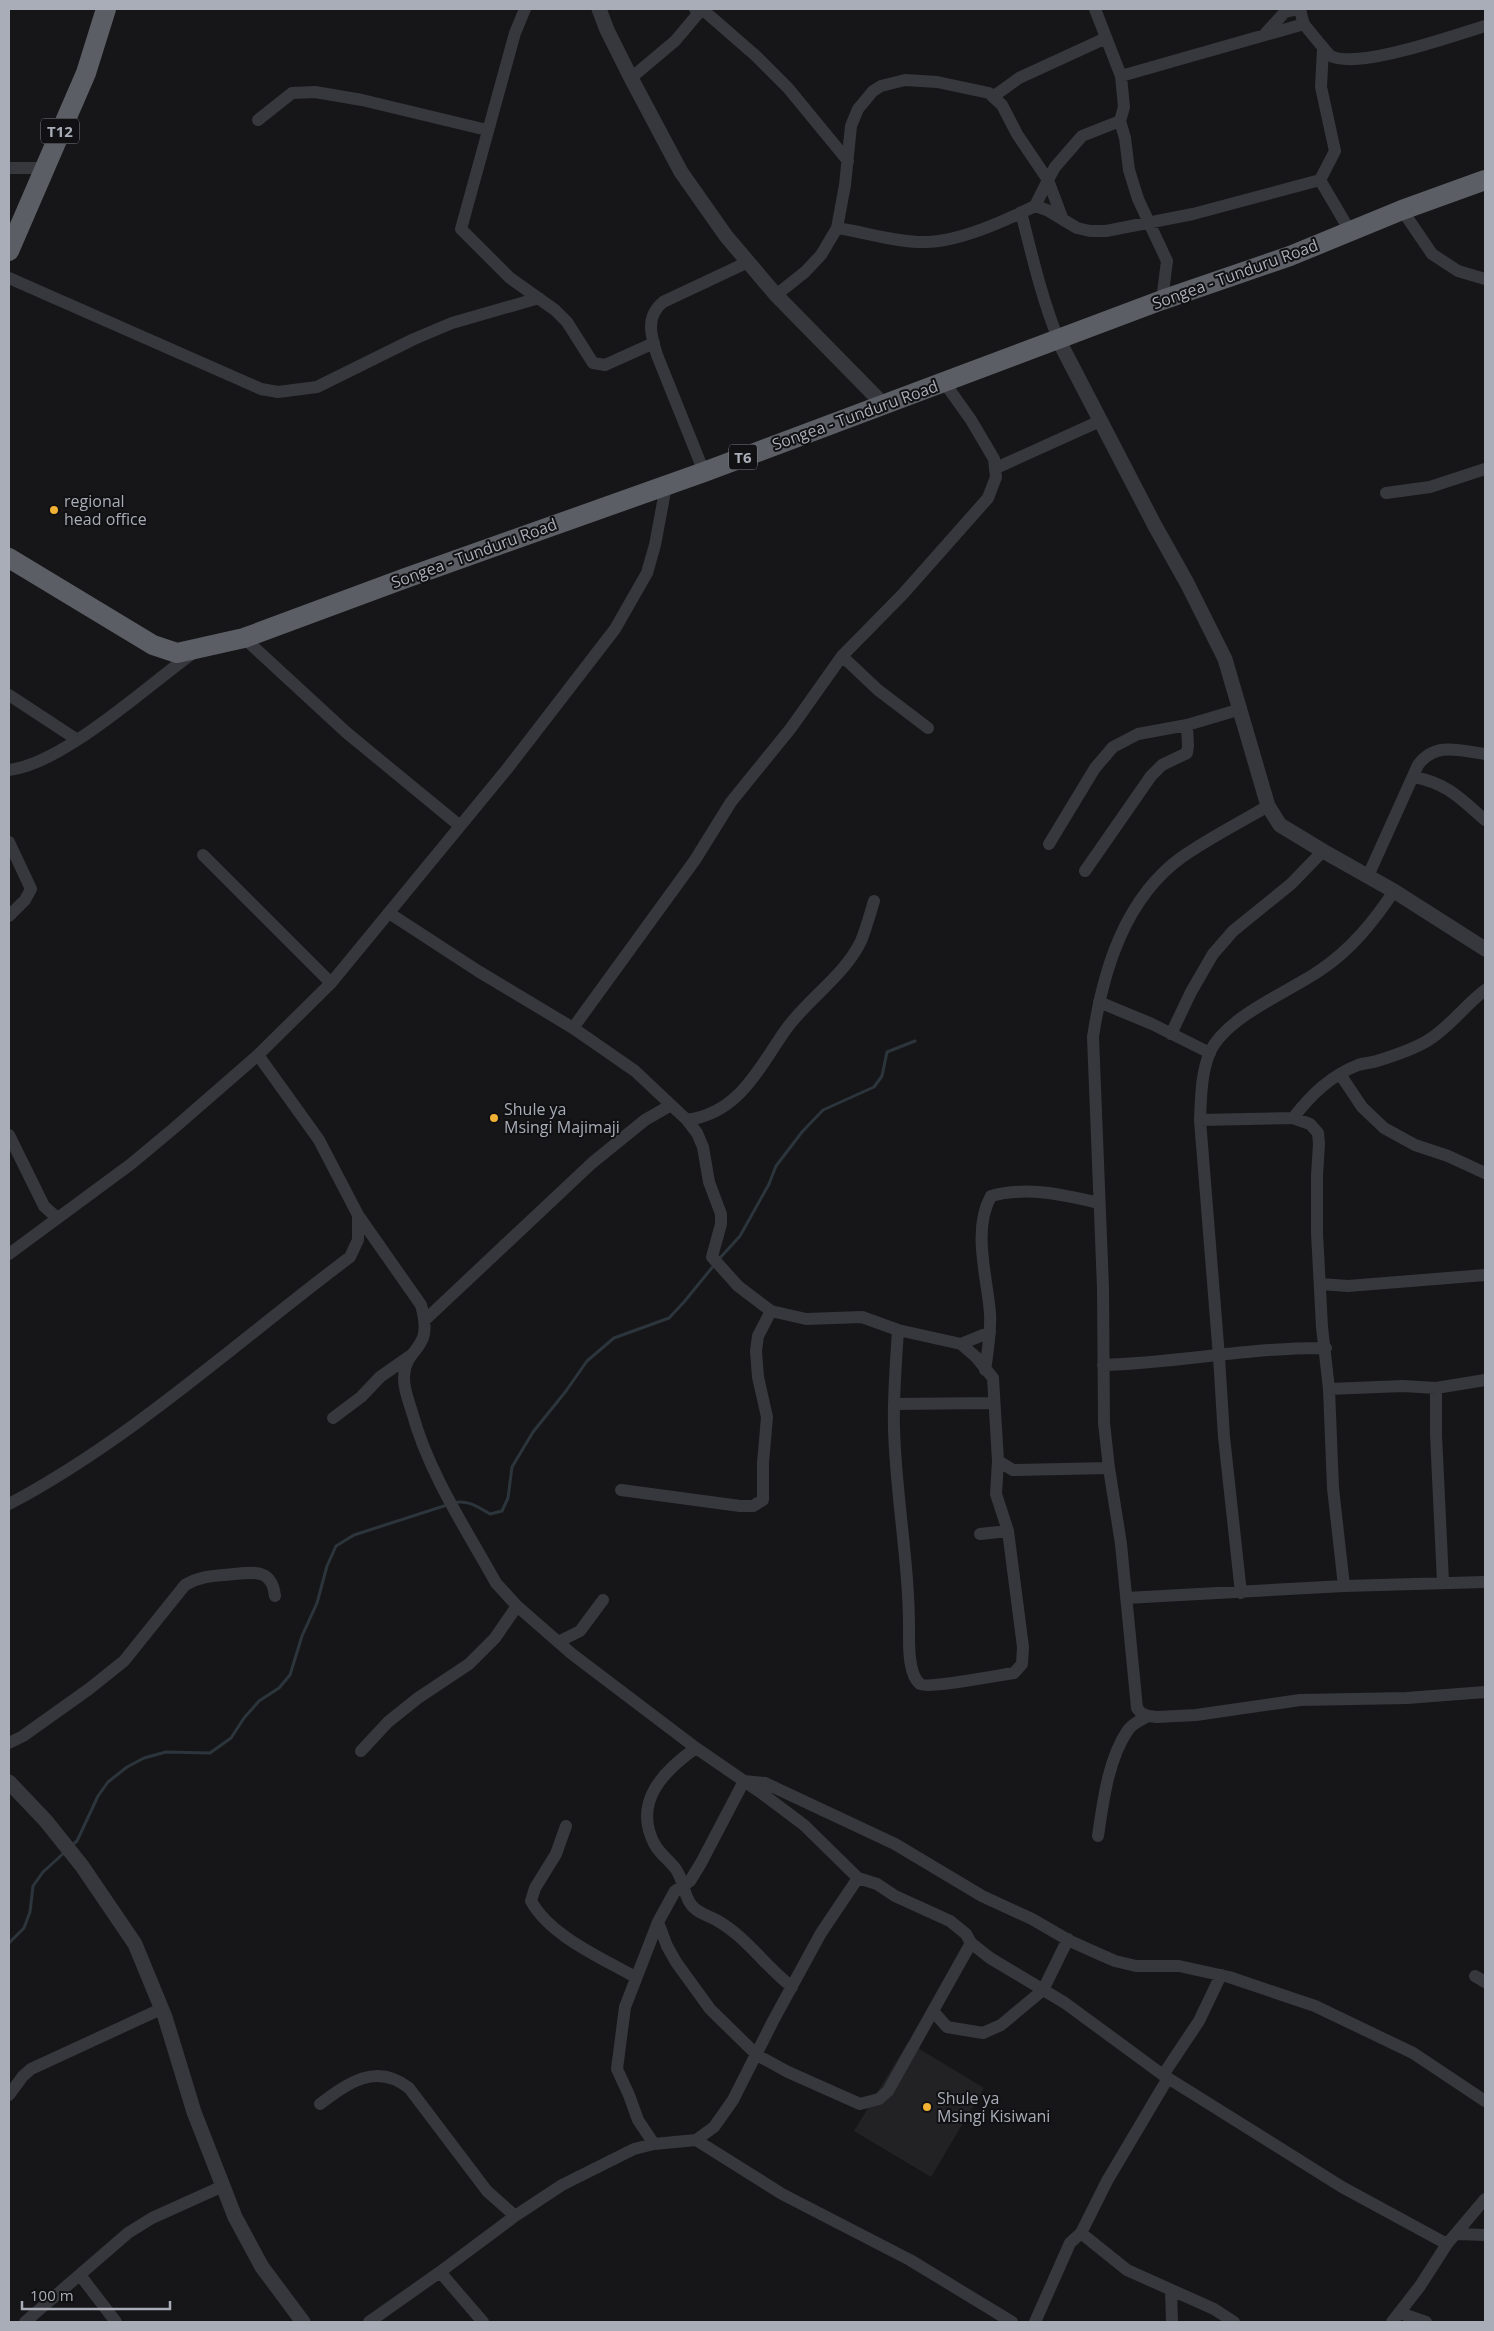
<svg xmlns="http://www.w3.org/2000/svg" width="1494" height="2331" font-family="'Open Sans',sans-serif">
  <rect width="100%" height="100%" fill="#161618"/>
  <path fill="#222225" d="M908,2042L984,2088L931,2177L854,2131Z"/>
  <g fill="none" stroke-linecap="round" stroke-linejoin="round">
    <path stroke="#2c353c" stroke-width="3" d="M719,1259L740,1236L769,1184L776,1166L802,1132L823,1110L874,1087L882,1076L887,1052L915,1041
      M453,1503C467,1499 478,1507 490,1514L502,1511L508,1498L512,1467L533,1432L566,1391L587,1361L614,1338L669,1318L684,1302L715,1264
      M71,1846L77,1841L98,1796L108,1782L127,1767L144,1758L166,1752L210,1753L231,1738L244,1718L259,1701L279,1688L290,1675L302,1636L317,1603L327,1566L336,1546L354,1535L447,1505
      M9,1943L24,1928L30,1912L33,1886L43,1872L65,1852"/>
    <path stroke="#37383d" stroke-width="12" d="M525,9L515,33L461,229L510,278L555,310L567,322L593,363L605,365L654,343
      M695,9H702L756,56L788,88L848,161
      M1095,9L1121,76L1124,107L1120,121L1125,138L1129,170L1138,199L1167,261L1162,300
      M1300,9C1301,13 1302,19 1304,24C1306,27 1329,55 1331,56C1358,70 1455,35 1485,26
      M1264,35L1285,12L1299,9
      M1323,49L1321,87L1335,151L1320,180L1350,231
      M1121,76L1304,24
      M631,78L675,41L702,9
      M994,96L1019,78L1106,38
      M258,120L292,93L315,92L362,100L487,130
      M9,168H44
      M1035,206L1047,210L1077,228L1090,231H1106L1193,214L1320,180
      M1402,210L1432,254L1458,271L1485,279
      M1021,212C1032,256 1042,299 1059,341
      M1063,220L1048,180L1055,167L1082,136L1120,121
      M9,278L261,389L278,392L317,387L414,339L452,323L539,298
      M776,295L805,272L821,255L837,228L845,185L851,126L858,109L873,91L881,86L905,80L937,82L989,93L1002,105L1017,134L1048,180L1035,206C1004,221 959,242 925,242C899,243 864,232 837,228
      M996,468L1100,421
      M704,472L657,355C651,336 645,317 663,302L748,262
      M1386,493L1430,487L1485,469
      M244,638L347,733L460,826
      M842,656L878,690L928,728
      M9,695L76,739
      M9,770C63,764 147,686 193,653
      M1414,777C1447,783 1461,799 1485,820
      M1268,806C1239,823 1209,838 1182,857C1125,898 1103,970 1093,1037L1103,1288L1104,1423L1109,1468L1121,1544L1137,1708L1141,1713L1148,1716L1157,1717L1196,1715L1300,1700L1407,1698L1485,1692
      M9,842L31,889L25,900L9,916
      M1049,844L1095,768L1113,747L1138,734L1187,725L1241,709
      M203,855L331,983
      M1085,871L1151,776L1162,765L1187,753L1188,746L1187,725
      M1368,876L1418,765C1436,741 1460,751 1485,754
      M389,913L478,971L573,1028L695,860L731,802L791,728L842,656L903,594L988,498L996,477L994,459L971,420L944,382
      M1099,1002L1152,1024L1210,1053
      M573,1028L635,1071L687,1120L697,1133L703,1147L709,1182L721,1214V1224L712,1257L738,1286L771,1311L806,1319L862,1317L898,1330L961,1344L976,1357L993,1378L998,1461
      M1171,1034L1191,992L1213,954L1233,931L1291,884L1323,851
      M258,1055L319,1140L358,1215L421,1305C435,1354 404,1344 404,1379C404,1390 409,1402 412,1412C429,1474 465,1527 496,1583L517,1606L572,1654L696,1748L760,1792L804,1825L858,1878L877,1884L895,1896L950,1921L966,1934L971,1943L990,1958L1065,2003L1163,2075L1342,2187L1447,2244
      M1340,1074L1362,1107L1384,1128L1415,1145L1448,1156L1485,1173
      M1293,1118C1311,1095 1330,1076 1358,1065C1364,1063 1371,1063 1377,1061C1393,1056 1412,1050 1427,1041C1449,1028 1464,1006 1485,990
      M687,1120C740,1113 759,1067 787,1028C809,998 845,975 861,941C866,929 870,914 874,901
      M1200,1120L1293,1118L1310,1124L1318,1133L1319,1144L1317,1175V1233L1322,1327L1329,1389L1333,1488L1344,1586
      M9,1135L44,1206L57,1218
      M9,1254L131,1164L173,1129L258,1055L331,983L507,769L615,629L647,573L655,545L666,486
      M1321,1284L1348,1286L1485,1275
      M425,1320L592,1163L645,1120L671,1105
      M898,1330C896,1363 893,1396 894,1429C896,1499 910,1567 909,1637C909,1650 909,1675 920,1684C928,1689 1000,1675 1014,1673L1022,1664L1023,1647L1008,1531L996,1494L998,1461L1013,1470L1109,1468
      M961,1344L990,1332
      M1103,1365C1178,1363 1252,1347 1326,1348
      M985,1370C988,1351 991,1332 990,1313C987,1276 972,1230 991,1196C1027,1186 1064,1195 1099,1203
      M1436,1388V1435L1443,1582
      M1329,1389L1403,1386L1436,1388L1485,1380
      M894,1404L993,1403
      M333,1418L361,1397L380,1377L410,1356
      M621,1490L740,1506H753L763,1500V1463L767,1417L758,1377L756,1351L758,1336L771,1311
      M9,1504C132,1439 239,1340 350,1257L358,1240V1215
      M980,1534L1008,1531
      M1241,1593L1224,1437L1219,1357L1200,1120C1201,1098 1201,1073 1210,1052C1226,1017 1288,992 1319,971C1351,950 1374,921 1394,891
      M1126,1598L1344,1586L1485,1582
      M558,1642L580,1631L603,1600
      M9,1743L23,1736L89,1689L124,1661L185,1585C202,1575 217,1576 234,1574C255,1572 272,1569 275,1596
      M696,1748C663,1771 632,1803 655,1845C660,1854 669,1860 675,1868C683,1878 683,1892 690,1903C696,1913 708,1915 718,1921C746,1937 766,1967 792,1987
      M361,1751L388,1722L418,1698L469,1664L495,1638L517,1606
      M566,1826L556,1854L535,1888L531,1901C550,1936 602,1958 635,1977
      M1098,1836C1103,1802 1108,1759 1128,1730C1133,1723 1141,1720 1148,1716
      M658,1922L667,1946L676,1962L710,2009L757,2055L788,2072L860,2104L879,2099L888,2091L971,1943
      M1475,1976L1485,1982
      M933,2011L947,2027L983,2033L1001,2025L1043,1990L1068,1939
      M1163,2075L1199,2021L1221,1975
      M9,2095L23,2076L31,2069L161,2009
      M320,2104C348,2083 376,2062 409,2088L487,2191L515,2216
      M696,2140L782,2194L910,2260L1012,2322
      M654,2144L638,2120L629,2095L617,2069L625,2007L658,1922L675,1891L690,1881L701,1863L744,1781L765,1783L895,1844L982,1896L1032,1919L1070,1941L1099,1954L1115,1961L1136,1966H1179L1229,1977L1315,2006L1413,2053L1485,2101
      M1081,2233L1127,2270L1214,2309L1234,2322
      M1457,2234L1485,2235
      M440,2272L483,2322
      M80,2275L116,2322
      M1171,2290L1172,2322
      M1400,2313L1426,2322
      M25,2322L128,2233L152,2218L223,2186
      M369,2322L440,2272L515,2216L562,2185L634,2149L654,2144L696,2140L714,2127L733,2100L773,2021L821,1933L858,1878
      M1035,2322L1070,2243L1081,2233L1107,2181L1168,2078
      M1392,2322L1420,2286L1447,2244L1485,2199"/>
    <path stroke="#37383d" stroke-width="15" d="M599,9L607,30L631,78L681,172L726,236L776,295L883,404
      M1059,341L1155,526L1187,583L1225,659L1268,806L1280,825L1323,851L1394,891L1485,949
      M9,1782L46,1821L82,1866L135,1944L165,2017L194,2112L235,2217L262,2267L303,2322"/>
    <path stroke="#5b5e65" stroke-width="20" d="M9,251L86,73L106,9
      M9,558L153,645L177,653L244,638L403,579L704,472L1162,300L1290,256L1402,210L1485,180"/>
  </g>
  <g fill="#f2b134" stroke="#111113" stroke-width="2">
    <circle cx="54" cy="510" r="5"/>
    <circle cx="494" cy="1118" r="5"/>
    <circle cx="927" cy="2107" r="5"/>
  </g>
  <g text-anchor="middle" dominant-baseline="central" stroke-width="4" stroke-linejoin="round" paint-order="stroke">
    <g fill="#111113" stroke="#7b7e86" stroke-width="1">
      <rect x="41" y="118.5" width="38" height="25" rx="4"/>
      <rect x="729" y="444.5" width="28" height="25" rx="4"/>
    </g>
    <g font-size="15" font-weight="bold" fill="#a8adb8">
      <text x="60" y="131">T12</text>
      <text x="743" y="457">T6</text>
    </g>
    <g font-size="16" fill="#a8adb8" stroke="#111113">
      <text transform="translate(1235 274) rotate(-20)">Songea - Tunduru Road</text>
      <text transform="translate(855 415) rotate(-20)">Songea - Tunduru Road</text>
      <text transform="translate(474 553) rotate(-20)">Songea - Tunduru Road</text>
    </g>
    <g font-size="16" fill="#a8adb8" stroke="#111113" text-anchor="start">
      <text x="64" y="501">regional<tspan x="64" dy="18">head office</tspan></text>
      <text x="504" y="1109">Shule ya<tspan x="504" dy="18">Msingi Majimaji</tspan></text>
      <text x="937" y="2098">Shule ya<tspan x="937" dy="18">Msingi Kisiwani</tspan></text>
    </g>
  </g>
  <rect width="1494" height="2331" fill="none" stroke="#a8adb8" stroke-width="20"/>
  <path d="M22 2301v8h148v-8" fill="none" stroke="#a8adb8" stroke-width="2.5"/>
  <text x="30" y="2301" font-size="15" fill="#a8adb8" stroke="#111113" stroke-width="4" paint-order="stroke">100 m</text>
</svg>
